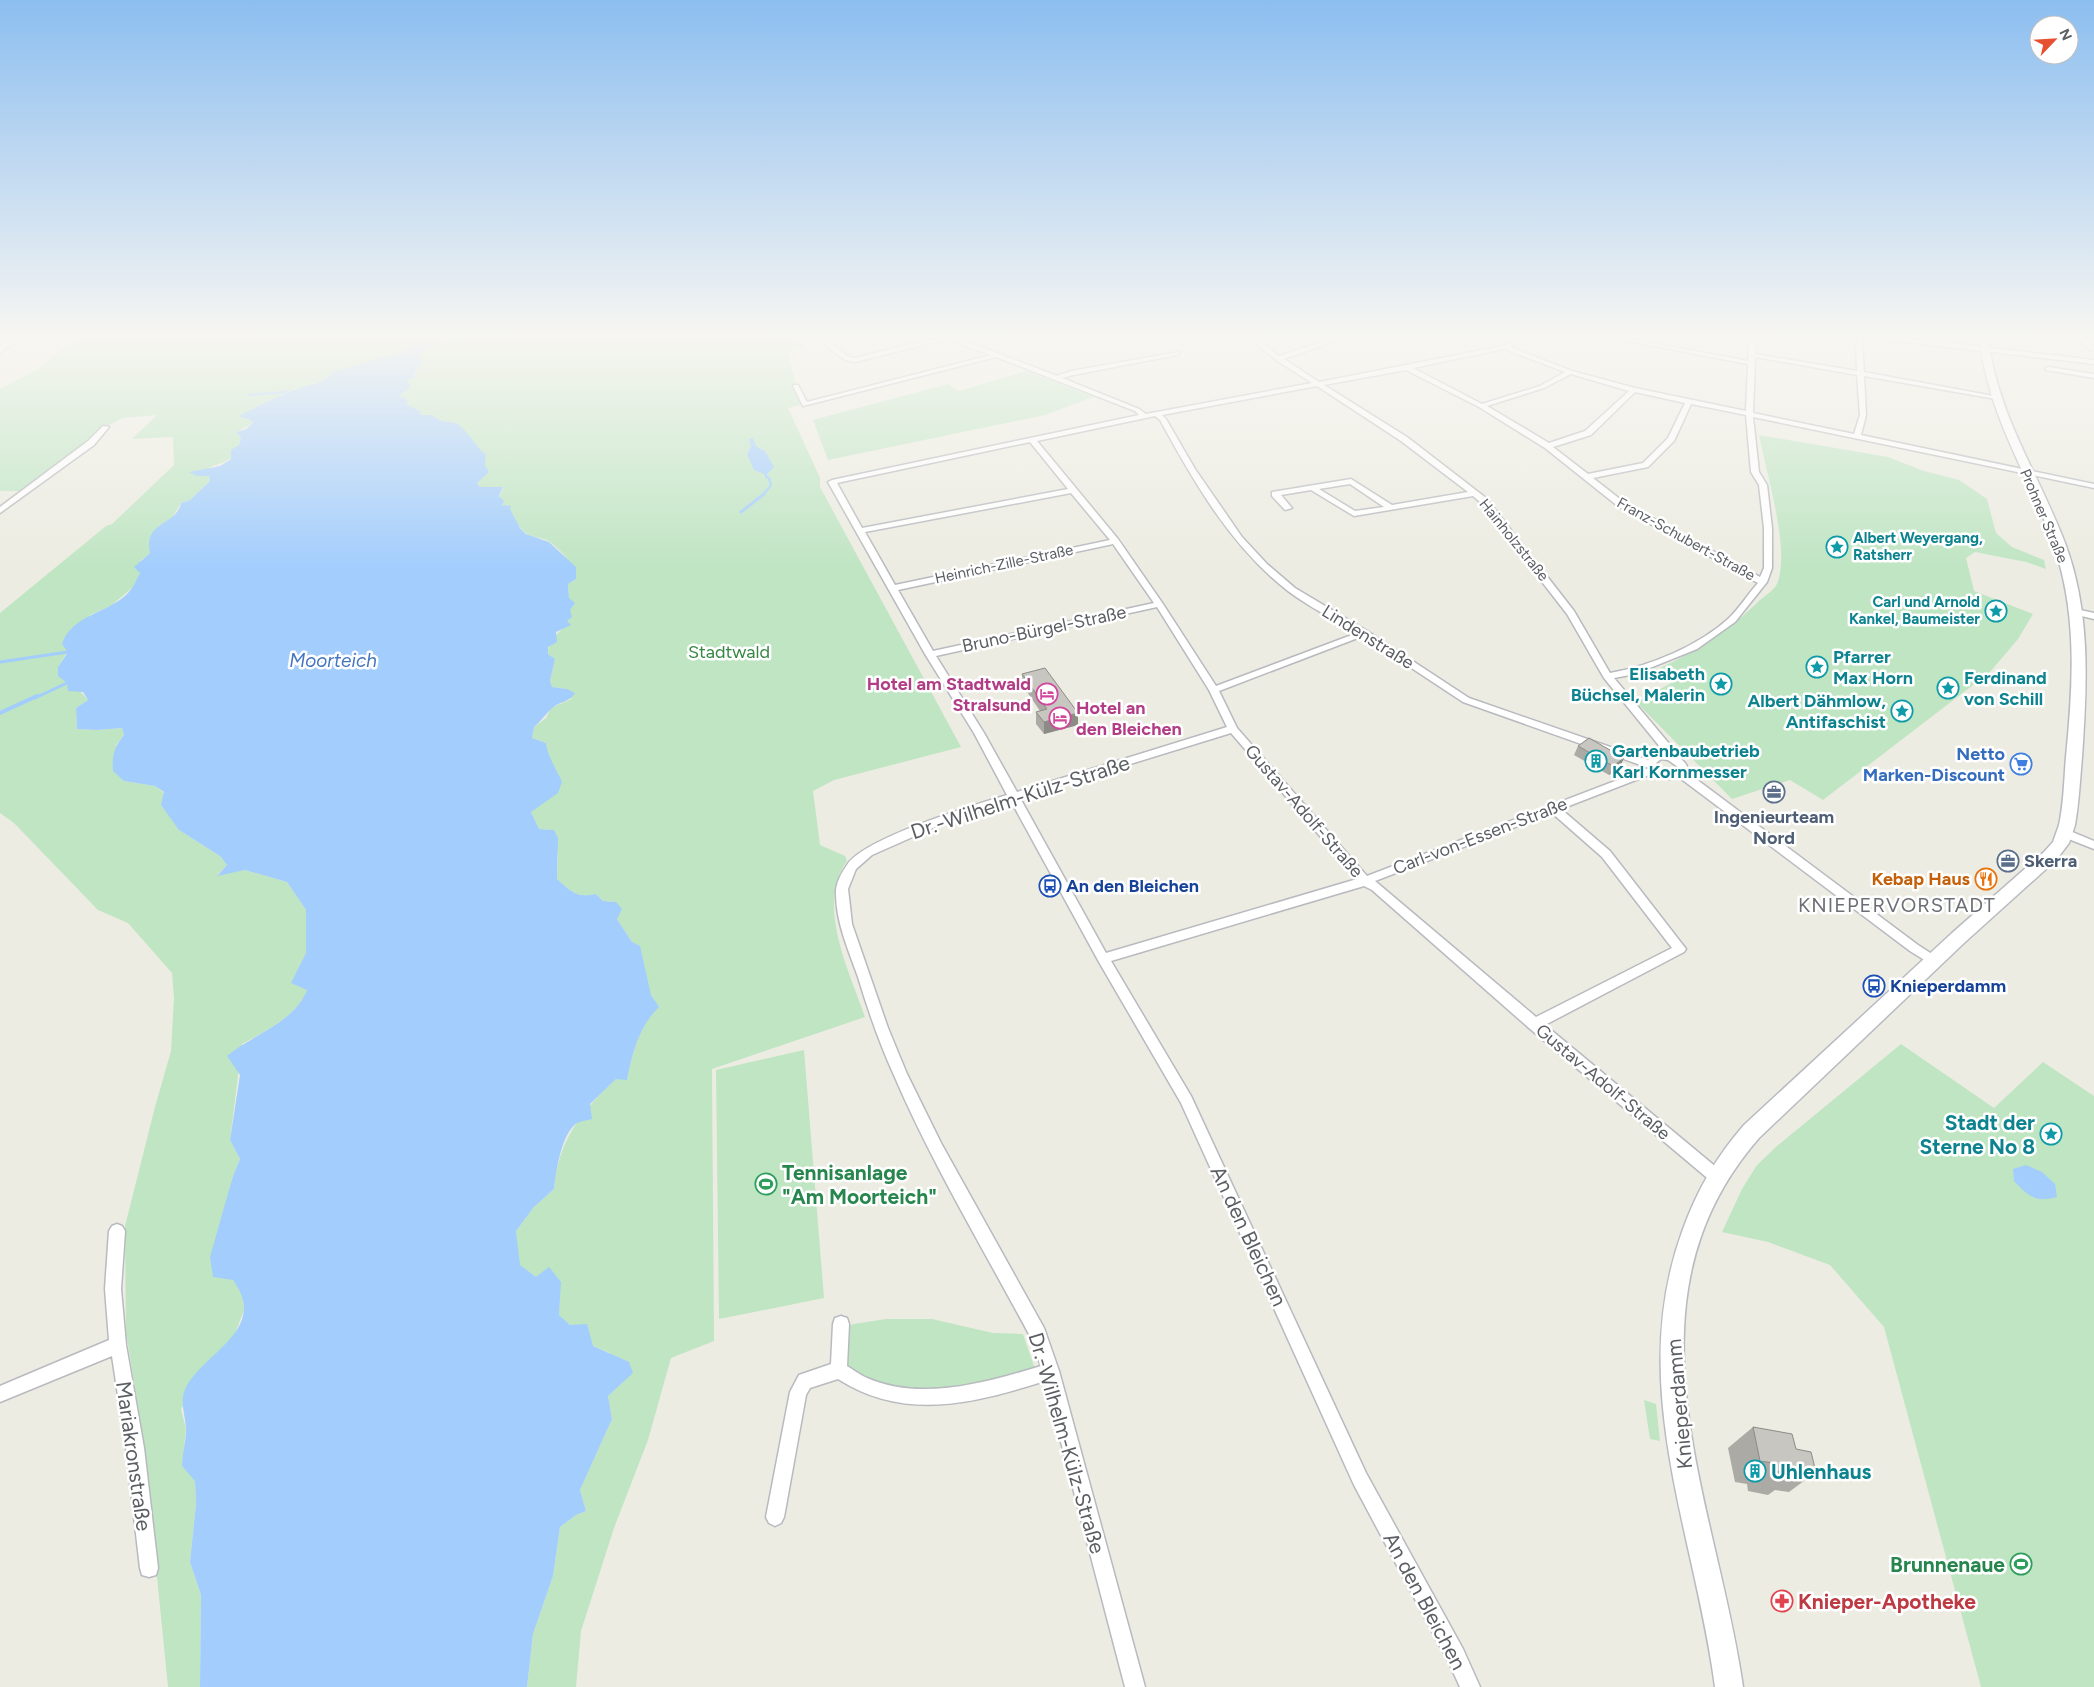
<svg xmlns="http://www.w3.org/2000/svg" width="2094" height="1687" font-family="Figtree,sans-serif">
  <rect width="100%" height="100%" fill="#edece2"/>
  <path fill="#bfe5c3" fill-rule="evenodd" d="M82,334H440L398,353L333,372L329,377L313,385L295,389L248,411L247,420L255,422L237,432L241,438C233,471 215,458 197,476H209L210,481L190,500L181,503L150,553L140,561V573L133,587L112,605L90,615L58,667L88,700L76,708L77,729L97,730L122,728L124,735L116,745L124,781L155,786L164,793L179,830L220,856L227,865L217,875L245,870L287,882L306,910V953L292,983L308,990C296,1016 266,1031 242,1044L230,1140L240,1159L233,1176L221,1222L233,1280L242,1292L244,1310L234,1336L220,1352L181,1409L186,1429L182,1466L195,1480L196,1504L190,1562L201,1595L200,1687H168L143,1437L126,1332L125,1226L155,1107L171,1051L174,998L172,973L128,923L98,910L14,823L0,813V613L106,526L112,524L174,465L173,437L132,439L157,415L123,418L105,427L91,443L22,491H0V389L38,369Z
    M459,334H789L805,347L788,351L800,405L788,408L820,478V487L961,747L834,780L813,791L820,845L845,856L847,861C815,904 850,973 865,1017L712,1069L714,1341L671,1358L648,1440L614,1528L581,1631L576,1687H527L533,1634L553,1576L560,1527L576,1515L586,1511L580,1490L612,1419L608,1396L622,1383L610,1353L593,1346L559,1315L560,1282L536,1277L519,1265L516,1231L534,1207L554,1189C558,1141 581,1111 616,1079H627C632,1054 639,1026 658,1007L651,995L632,942L617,919L616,902L603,901L596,894C576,898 572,892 557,879L558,856L554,830L539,829L531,812L543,802L556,769L548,758L546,743L532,738L534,727L546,718L551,708L571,699L567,689L552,687L550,681L555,659L548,654C548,637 559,636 565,624C569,618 569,611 572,605L569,598L568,584L576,579C575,564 561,551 550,542C543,537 534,538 527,534C522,531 500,504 500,498C499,494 503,491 503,487H480L477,483L483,476L486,455C475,446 470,435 458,425C450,419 442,425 433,415H421L420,411L405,404L408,400L399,396L412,386L406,384V381L418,371L417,366L424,361L419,359C425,344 447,343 459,334ZM751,446H756L765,451L773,467L767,474L769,478L747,454Z
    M1206,334H1259L1252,340L1222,341Z
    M1026,371L1093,397L1045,415L828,460L813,420L948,384L959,391Z
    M1759,435L1888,457L1924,471L1959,480L1987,499L1996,533L2012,547L2044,560L2046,569L2026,562L1975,552L1966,558L1974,591L2033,614L2018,639L1990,672L1823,800L1790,780L1732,799L1636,702L1679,679L1660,668C1701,649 1728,631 1760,600C1765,596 1774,590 1777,584C1791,551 1766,472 1759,435Z
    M1901,1044L1994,1108L2043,1062L2094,1096V1687H1981L1884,1327L1830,1265L1768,1242L1722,1232L1742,1189L1757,1165L1777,1146Z
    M804,1050L824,1298L719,1319L716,1070Z
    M886,1319H932L993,1333L1023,1334L1036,1372L989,1388L889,1391L842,1369L843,1328L854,1324Z
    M1644,1400L1656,1404L1660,1441L1650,1439Z"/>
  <path fill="#a2cdfd" d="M440,334H459C447,342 424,344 419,359L424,361L417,366L420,367L414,374L415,377L406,381L412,386L399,396L408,400L406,404L420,411L421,415H433C442,425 449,419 459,425C470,434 475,446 486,455L485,466L489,472L477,483L480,487H503L499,496L504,501L502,505L511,506L510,509L520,528L526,534L549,542L576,567V579L568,584L569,598L575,603L570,610L572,617L567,621L571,625L556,632L557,642L548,647V654L555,659L550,681L552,687L567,689L575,693C569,703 559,701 551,709C545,715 541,721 534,727L532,738L546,743C548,758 556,768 562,782L558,793L531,812L539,829L554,830L558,838L557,879C572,892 576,898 596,894L603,901L616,902L622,909L617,919L632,942L640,946L651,995L659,1007C639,1026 632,1054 627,1080L616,1079L590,1104L592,1119C588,1120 581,1121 577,1123C561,1134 556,1172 554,1189L534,1207L516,1231L520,1265L536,1277L549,1267L561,1282L559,1315L570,1325L587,1324L593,1346L629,1362L633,1373L608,1396L612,1419L580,1490L586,1511L576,1515L560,1527L553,1576L533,1634L527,1687H200L201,1595L190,1562L196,1504L195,1481L182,1466C182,1455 187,1435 186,1428C185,1413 179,1401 186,1387C206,1351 269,1329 233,1280L213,1277L210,1257L233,1176L240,1159L230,1140L240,1075L227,1056C252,1035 295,1022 307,990L291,983L306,953V910L287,882L245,870L217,876L227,865L220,856L179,830L161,805L164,792L155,786L124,781L113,771C112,755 114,747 124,735L122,728L97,730L77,729L76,708L88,700L83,692L68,691L67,683L58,676V667L68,652L62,644C71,616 106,613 125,596C133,589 135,582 140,573L134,567L150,553C143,521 176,526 181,503L190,500L210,481L209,476H197L189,472L220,466L231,459V450L239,445L241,438L236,432L246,429L254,422L239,416C256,407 274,398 292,391C305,385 324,385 332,372L398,353Z
    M753,438L756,446L765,451L774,467L767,474L769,478L766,479L764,474L754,470L747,454L751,446L749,439Z
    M2026,1165L2042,1172L2055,1184L2057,1197C2036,1203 2028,1196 2014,1181L2013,1169Z"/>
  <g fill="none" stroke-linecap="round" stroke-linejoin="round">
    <path stroke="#a2cdfd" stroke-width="2.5" d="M249,395L288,392
      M763,495L771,485L769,478"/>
    <path stroke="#a2cdfd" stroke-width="3" d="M741,512L764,494
      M0,662L68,652
      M35,698L67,683"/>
    <path stroke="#a2cdfd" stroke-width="4" d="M0,713L37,696"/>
    <g stroke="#b8babf" stroke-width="3">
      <path id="street" d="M841,334H850L829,342L849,357L855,358L940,337L932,334H942L963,340L1057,376L1071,371L1179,352V354L1177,355L1073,375L1062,378L1139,409L1146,414L1312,383L1276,360L1255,343L1254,342L1261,334H1267L1261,342L1279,356L1346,334H1355L1284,359L1319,382L1503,346L1525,334H1533L1510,347L1572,371L1635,388L1746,411L1748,364L1601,336L1604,334L1748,361L1750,334H1756L1755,354L1857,371L1856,345L1858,336L1854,334H1873L2094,360V364L1864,337L1862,345L1864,372L1999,397L1996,399L1864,376L1866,415L1861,435L2094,484V488L1753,417L1759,472L1767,485L1772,528V568L1767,582L1735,622L1697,649L1635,674L1614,678L1671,746C1673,749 1675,754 1678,756C1684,762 1688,764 1688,773L1918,945L1938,958L1940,961L1938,964L1934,966L1910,951L1680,778L1669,779L1654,773L1561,809L1610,851L1686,949L1684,952L1545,1025L1722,1172L1724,1177L1722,1182L1717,1184L1712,1182L1529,1028L1372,890L1364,886L1111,961L1191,1096L1366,1473L1463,1649L1480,1687H1460L1449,1663L1354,1485L1181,1103L1099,962L1011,801L951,820L872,855L856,869L848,889L852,924L888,1028L907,1074L941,1143L1044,1328L1059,1371L1145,1687H1125L1045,1381C974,1403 905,1422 838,1379L810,1388L806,1395L784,1517L781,1523L775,1526L769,1523L766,1517L790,1392L799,1375L831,1364L833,1324L835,1318L841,1316L847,1318L849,1324L847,1366C854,1370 860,1375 867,1378C921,1402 988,1382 1041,1366L1031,1338C984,1250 932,1164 893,1073C879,1042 868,1010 858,977C848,949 835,920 836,890C837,881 842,872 847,865C864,838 974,805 1007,795L974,733L925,654L828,482L832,480L1139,415L1135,411L996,357L803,406L793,386L794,385H798L807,402L991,355L947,339L855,362L845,360L821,342ZM1504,349L1565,372L1540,386L1482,404L1413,368ZM1755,357L1857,375L1860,415L1854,434L1753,413ZM1406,370L1479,407L1545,448L1619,507L1758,583C1748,594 1739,609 1728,619C1698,646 1650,666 1610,673L1574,611L1486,498L1407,437L1324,385ZM1571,374L1629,391L1585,431L1549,443L1487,406L1544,388ZM1317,386L1401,441L1468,492L1392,505L1351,479L1272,492V496L1285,510L1292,508L1281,495L1311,490L1354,516L1473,496L1480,502L1567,614L1604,678L1665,753L1653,754L1648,760L1469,698L1367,631L1295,588L1267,564L1242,537L1195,469L1166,419L1162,415ZM1635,392L1685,403L1668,438L1643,463L1588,474L1553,447L1591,435ZM1691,404L1746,415L1751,472L1759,485L1764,528V568L1760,577L1625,503L1593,478L1648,467L1674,441ZM1155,416L1160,420C1194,482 1231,547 1288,591C1309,607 1334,619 1357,633L1216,686L1163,604L1118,539L1037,441ZM1030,442L1068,489L862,528L837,483ZM1350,484L1384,507L1355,511L1319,489ZM1071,493L1110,540L895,585L865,532ZM1113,544L1154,603L933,651L898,590ZM1157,607L1209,690L1227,727L1017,792L984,733L936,656ZM1363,636L1463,702L1649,768L1367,876L1237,728L1219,691ZM1231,733L1357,879L1106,953L1020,798ZM1661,759L1668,760L1678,767V770C1670,774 1662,770 1656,763ZM1552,813L1602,857L1672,948L1536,1017L1375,881Z
        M2076,334H2082L2094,347V350H2090Z
        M2048,367L2094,374V378L2046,370L2045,369Z
        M103,426L109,427L94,445L0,513V507L88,441Z
        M2076,609L2094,613V619L2073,614L2072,612Z
        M2065,829L2094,841V849L2061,836L2059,833L2061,830Z
        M117,1224L122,1226L125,1231L121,1289L126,1345L144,1448L158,1568L156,1575L149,1577L142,1575L140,1568L126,1448L112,1356L0,1402V1386L109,1340L105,1289L109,1231L112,1226Z"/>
    </g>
    <g stroke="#b8bbc1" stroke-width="3">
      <path id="secondary" d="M16,334H26L0,353V346Z
        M1979,334H1987C1998,417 2036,468 2065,543C2091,612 2087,685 2082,757C2080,780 2079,802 2075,825L2069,843L2056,860L1964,943L1759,1138C1615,1303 1717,1503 1743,1687H1715C1695,1533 1626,1387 1682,1232C1696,1192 1716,1157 1744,1125L1951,934L2044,852L2053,842L2059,825C2064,802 2064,780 2066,757C2073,685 2078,613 2053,543C2026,468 1988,418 1979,334Z"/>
    </g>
    <use href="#street" fill="#fff" fill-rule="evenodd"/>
    <use href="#secondary" fill="#fff" fill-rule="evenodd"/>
  </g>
  <path fill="#acaaa5" d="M1469,334H1504L1488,341Z
    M1022,674L1078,725L1044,734L1036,724V712L1040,711L1023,686Z
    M1578,746L1620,767L1609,775L1574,755Z
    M1753,1427L1796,1449L1816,1472L1789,1492L1775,1490L1768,1495L1748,1491L1747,1484L1735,1482L1728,1448Z"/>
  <path fill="#8c8b86" d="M1489,334H1504L1488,341Z
    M1078,713V725L1044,734V722Z
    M1624,758L1620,767L1609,775L1613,766Z"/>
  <path fill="#c8c6c0" stroke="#8c8b86" d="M1045,668L1078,713L1044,722L1036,712L1047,709L1022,674Z
    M1589,738L1624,758L1613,766L1578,746Z
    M1753,1427L1792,1434L1796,1449L1811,1452L1816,1472L1793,1467L1795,1475L1775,1471L1773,1463L1760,1461Z"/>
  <linearGradient id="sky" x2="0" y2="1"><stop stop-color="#8cbef0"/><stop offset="0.59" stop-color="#f7f6f2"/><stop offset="1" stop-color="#f7f6f2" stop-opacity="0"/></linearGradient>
  <rect width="2094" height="570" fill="url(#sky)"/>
  <defs>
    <g id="sight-ring" transform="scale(1.125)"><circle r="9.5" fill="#fff" stroke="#0f9aa8" stroke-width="1.5"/><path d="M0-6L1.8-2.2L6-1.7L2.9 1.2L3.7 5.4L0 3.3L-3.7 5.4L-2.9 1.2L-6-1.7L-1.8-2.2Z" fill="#0f9aa8"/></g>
    <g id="hotel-ring" transform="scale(1.125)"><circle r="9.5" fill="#fff" stroke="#d1479c" stroke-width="1.5"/><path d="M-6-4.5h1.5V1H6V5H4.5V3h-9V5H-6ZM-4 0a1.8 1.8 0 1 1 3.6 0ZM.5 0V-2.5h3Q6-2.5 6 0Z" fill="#d1479c"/></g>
    <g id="building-ring" transform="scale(1.125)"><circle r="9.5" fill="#fff" stroke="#0f9aa8" stroke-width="1.5"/><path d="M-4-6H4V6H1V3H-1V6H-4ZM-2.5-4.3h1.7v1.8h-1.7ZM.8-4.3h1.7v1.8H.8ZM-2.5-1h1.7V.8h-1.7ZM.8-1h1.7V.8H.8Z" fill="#0f9aa8"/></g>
    <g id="supermarket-ring" transform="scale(1.125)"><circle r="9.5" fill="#fff" stroke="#3f7fe0" stroke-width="1.5"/><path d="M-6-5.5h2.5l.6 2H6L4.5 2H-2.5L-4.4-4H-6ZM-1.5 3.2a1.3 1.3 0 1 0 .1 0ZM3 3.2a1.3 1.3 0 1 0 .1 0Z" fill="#3f7fe0"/></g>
    <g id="office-ring" transform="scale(1.125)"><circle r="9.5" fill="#fff" stroke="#5c6f8a" stroke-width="1.5"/><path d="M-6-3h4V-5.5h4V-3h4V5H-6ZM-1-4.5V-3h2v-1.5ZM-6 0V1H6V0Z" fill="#5c6f8a"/></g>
    <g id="restaurant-ring" transform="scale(1.125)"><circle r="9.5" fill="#fff" stroke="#e8710a" stroke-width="1.5"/><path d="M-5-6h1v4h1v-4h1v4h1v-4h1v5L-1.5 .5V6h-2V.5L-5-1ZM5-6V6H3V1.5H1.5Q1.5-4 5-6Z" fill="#e8710a"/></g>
    <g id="bus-ring" transform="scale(1.125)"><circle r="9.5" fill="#fff" stroke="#1a4fb4" stroke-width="1.5"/><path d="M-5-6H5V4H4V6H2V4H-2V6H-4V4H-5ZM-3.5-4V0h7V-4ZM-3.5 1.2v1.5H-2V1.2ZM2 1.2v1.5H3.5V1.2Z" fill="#1a4fb4"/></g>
    <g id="stadium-ring" transform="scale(1.125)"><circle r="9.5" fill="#fff" stroke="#2e9e5b" stroke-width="1.5"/><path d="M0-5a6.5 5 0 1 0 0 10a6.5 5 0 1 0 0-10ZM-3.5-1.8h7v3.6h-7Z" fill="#2e9e5b"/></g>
    <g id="pharmacy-ring" transform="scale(1.125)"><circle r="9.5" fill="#fff" stroke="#e0444e" stroke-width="1.5"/><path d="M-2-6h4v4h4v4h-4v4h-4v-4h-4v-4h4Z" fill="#e0444e"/></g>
  </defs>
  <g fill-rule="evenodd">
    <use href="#sight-ring" x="1837" y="547"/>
    <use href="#sight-ring" x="1996" y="611"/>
    <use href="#sight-ring" x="1817" y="667"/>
    <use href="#sight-ring" x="1721" y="684"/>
    <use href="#sight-ring" x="1948" y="688"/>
    <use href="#hotel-ring" x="1047" y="694"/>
    <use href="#sight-ring" x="1902" y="711"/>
    <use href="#hotel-ring" x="1060" y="718"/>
    <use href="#building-ring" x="1596" y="761"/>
    <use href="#supermarket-ring" x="2021" y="764"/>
    <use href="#office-ring" x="1774" y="792"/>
    <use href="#office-ring" x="2008" y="861"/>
    <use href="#restaurant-ring" x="1986" y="879"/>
    <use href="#bus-ring" x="1050" y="886"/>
    <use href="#bus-ring" x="1874" y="986"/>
    <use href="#sight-ring" x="2051" y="1134"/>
    <use href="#stadium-ring" x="766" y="1184"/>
    <use href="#building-ring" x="1755" y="1471"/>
    <use href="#stadium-ring" x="2021" y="1564"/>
    <use href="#pharmacy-ring" x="1782" y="1601"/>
  </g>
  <g text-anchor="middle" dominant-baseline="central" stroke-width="5" stroke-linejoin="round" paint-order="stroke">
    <g font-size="15" fill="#5b5e63" stroke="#fff">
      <text transform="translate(2044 516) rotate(67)">Prohner Straße</text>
      <text transform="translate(1686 539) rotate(29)">Franz-Schubert-Straße</text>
      <text transform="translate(1514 540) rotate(51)">Hainholzstraße</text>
      <text transform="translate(1004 564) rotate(-12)">Heinrich-Zille-Straße</text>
    </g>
    <g font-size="15" font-weight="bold" fill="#0d838f" stroke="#fff" text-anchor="start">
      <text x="1853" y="538">Albert Weyergang,<tspan x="1853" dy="17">Ratsherr</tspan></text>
      <text x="1980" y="602" text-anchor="end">Carl und Arnold<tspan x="1980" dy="17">Kankel, Baumeister</tspan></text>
    </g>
    <g font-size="18" fill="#5b5e63" stroke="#fff">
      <text transform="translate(1044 629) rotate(-12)">Bruno-Bürgel-Straße</text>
      <text transform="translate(1368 637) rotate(32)">Lindenstraße</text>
      <text transform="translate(1304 811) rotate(49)">Gustav-Adolf-Straße</text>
      <text transform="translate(1480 836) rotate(-21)">Carl-von-Essen-Straße</text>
      <text transform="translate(1603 1082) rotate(40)">Gustav-Adolf-Straße</text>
    </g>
    <g font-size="18" fill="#378642" stroke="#fff">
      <text x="729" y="652">Stadtwald</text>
    </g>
    <g font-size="18" font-weight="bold" fill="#0d838f" stroke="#fff" text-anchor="start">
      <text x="1833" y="657">Pfarrer<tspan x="1833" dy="21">Max Horn</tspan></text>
      <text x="1705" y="674" text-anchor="end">Elisabeth<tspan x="1705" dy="21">Büchsel, Malerin</tspan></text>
      <text x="1964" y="678">Ferdinand<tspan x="1964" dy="21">von Schill</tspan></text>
      <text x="1886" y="701" text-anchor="end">Albert Dähmlow,<tspan x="1886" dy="21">Antifaschist</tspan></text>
      <text x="1612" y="751">Gartenbaubetrieb<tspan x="1612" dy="21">Karl Kornmesser</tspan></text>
    </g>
    <g font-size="18" font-weight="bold" fill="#b23c85" stroke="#fff" text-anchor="end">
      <text x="1031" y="684">Hotel am Stadtwald<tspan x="1031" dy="21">Stralsund</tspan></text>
      <text x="1076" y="708" text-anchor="start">Hotel an<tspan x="1076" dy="21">den Bleichen</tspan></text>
    </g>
    <g font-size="18" font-weight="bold" fill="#366cbe" stroke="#fff" text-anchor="end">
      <text x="2005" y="754">Netto<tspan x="2005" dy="21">Marken-Discount</tspan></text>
    </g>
    <g font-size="18" font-weight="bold" fill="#4e5e75" stroke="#fff">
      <text x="1774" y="817">Ingenieurteam<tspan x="1774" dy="21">Nord</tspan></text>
      <text x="2024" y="861" text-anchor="start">Skerra</text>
    </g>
    <g font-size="18" font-weight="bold" fill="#c56008" stroke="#fff" text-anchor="end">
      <text x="1970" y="879">Kebap Haus</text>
    </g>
    <g font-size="18" font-weight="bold" fill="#164399" stroke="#fff" text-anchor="start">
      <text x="1066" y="886">An den Bleichen</text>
      <text x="1890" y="986">Knieperdamm</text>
    </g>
    <g font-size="19" font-style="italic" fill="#4575c0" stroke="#fff">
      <text x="333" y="660">Moorteich</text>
    </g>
    <g font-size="20" letter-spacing="1" fill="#6c6f75" stroke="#fff">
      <text x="1897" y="905">KNIEPERVORSTADT</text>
    </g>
    <g font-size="21" fill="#5b5e63" stroke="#fff">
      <text transform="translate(1020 797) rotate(-18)">Dr.-Wilhelm-Külz-Straße</text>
      <text transform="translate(1249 1236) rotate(65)">An den Bleichen</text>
      <text transform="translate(1679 1404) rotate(-95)">Knieperdamm</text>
      <text transform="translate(1067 1443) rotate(74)">Dr.-Wilhelm-Külz-Straße</text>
      <text transform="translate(134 1456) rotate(82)">Mariakronstraße</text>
      <text transform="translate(1425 1601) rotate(62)">An den Bleichen</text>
    </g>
    <g font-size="21" font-weight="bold" fill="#0d838f" stroke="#fff" text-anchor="end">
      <text x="2035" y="1122">Stadt der<tspan x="2035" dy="24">Sterne No 8</tspan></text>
      <text x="1771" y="1471" text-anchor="start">Uhlenhaus</text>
    </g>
    <g font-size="21" font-weight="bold" fill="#27864d" stroke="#fff" text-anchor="start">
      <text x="782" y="1172">Tennisanlage<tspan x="782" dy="24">"Am Moorteich"</tspan></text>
      <text x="2005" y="1564" text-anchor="end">Brunnenaue</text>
    </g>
    <g font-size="21" font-weight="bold" fill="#be3a42" stroke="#fff" text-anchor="start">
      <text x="1798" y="1601">Knieper-Apotheke</text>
    </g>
  </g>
  <g transform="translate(2054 40) rotate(65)"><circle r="24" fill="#ffffff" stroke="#bdbfc1"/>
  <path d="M0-4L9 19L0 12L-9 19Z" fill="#e64f30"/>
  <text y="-8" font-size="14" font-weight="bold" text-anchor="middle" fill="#5b5e63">N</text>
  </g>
</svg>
